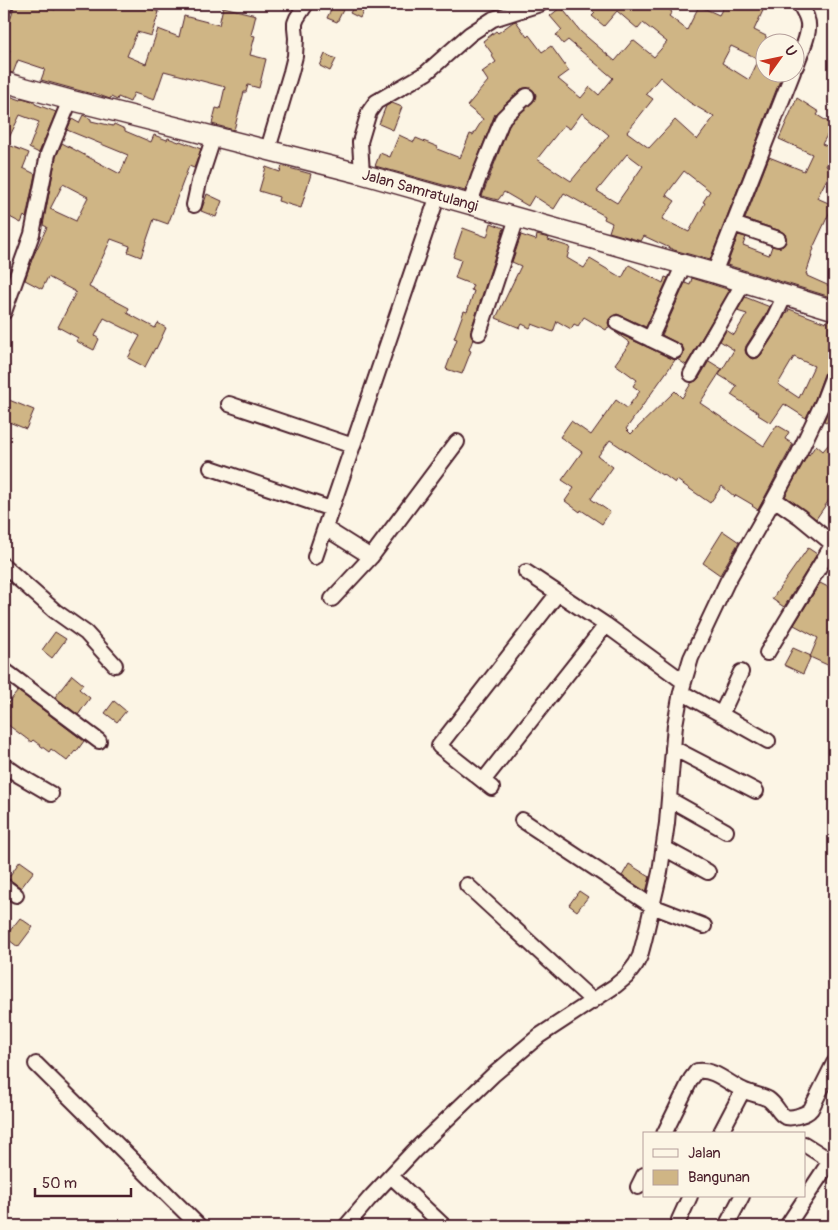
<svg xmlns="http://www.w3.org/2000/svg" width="838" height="1230" font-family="Pangolin,sans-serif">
  <rect width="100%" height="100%" fill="#fcf5e5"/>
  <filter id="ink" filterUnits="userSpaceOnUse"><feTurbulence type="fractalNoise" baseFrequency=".02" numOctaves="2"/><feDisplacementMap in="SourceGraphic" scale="10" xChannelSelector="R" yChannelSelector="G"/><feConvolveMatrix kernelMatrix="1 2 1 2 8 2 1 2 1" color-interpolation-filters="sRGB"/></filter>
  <g filter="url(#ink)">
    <path fill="#cfb585" stroke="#4a1f2b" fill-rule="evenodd" d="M15,4H36L55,10L58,4H148L147,8L159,12L151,36L137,32L127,56L146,64L158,29L179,37L184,16L219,25L223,7L256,15L251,35L255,36L250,55L266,59L259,88L248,85L246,92H244L234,130L212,124L216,108L220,109L225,87L164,71L154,100L134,93L130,102L118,97L117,100L111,97L110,99L93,93L92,94L41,80L45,69L18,60L13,73L4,71V67L10,50L4,47V31L6,32Z
      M355,4H359L365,7L360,18L350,13Z
      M598,4H662L672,12L669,16L687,30L699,6L719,15L725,4H766L754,30L766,36V72H776L782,75L761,129L758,134L759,135L710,260L674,250L644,236L641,241L609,232L612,223L604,219L605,216L564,193L554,209L534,196L528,206L504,192L498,200L482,196L510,123L535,99L536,95L534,91L529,88H525L521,89L495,114L465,191L375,166L380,153L390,157L399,135L414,142L416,138L438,147L437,149L460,158L470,134L473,135L483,119L467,106L488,81L482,72L496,62L492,56L493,55L483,41L496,31L498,33L513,22L516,21L527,37L529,35L542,52L551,46L569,71L558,79L581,98L590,87L599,95L613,78L568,40L563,44L556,35L562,30L550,16L561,7L581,32L615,61L633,40L654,57L667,42L643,23L638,29L617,11L604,26L592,16L595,13L592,11ZM731,46L759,59L749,80L722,63ZM660,77L689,102L714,117L697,140L675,120L649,148L627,132L653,99L646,94ZM582,113L609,135L571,181L537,159L564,125L570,129ZM627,154L643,166L617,203L597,191ZM684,171L710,191L703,202L705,203L689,232L662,219L675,201L666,195Z
      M333,5L343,10L337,22L327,18Z
      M325,54L336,59L330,71L320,66Z
      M4,94L21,100L22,98L32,101L35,103V104L56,112L39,153L29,148L39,122L20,115L6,144L29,153L23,168L35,174L26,218L24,216L21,223L4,214Z
      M797,98L819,112L817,115L833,125L822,144L834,149L826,166L832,169L817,198L833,205L813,248L814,249L811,255L812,256L806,274H807V276L834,288V298L727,265L738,235L746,237L743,245L769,255L772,246L780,247L783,246L786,242V237L785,234L781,231L745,219L769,157L804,171L812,154L779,139Z
      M392,103L402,107L393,130L379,124L386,106Z
      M83,115L91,119V121L113,126L114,124L125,129V131L151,142L154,135L167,140L168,138L179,142L180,141L201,149L194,168L189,166L174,206H175L168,224L154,219L141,257L128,252L130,246L111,239L89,287L129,308L127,313L155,328L158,323L166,328L156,349L155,348L145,367L128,358L140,336L104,318L95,336L99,339L94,350L76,341L78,338L58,327L76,292L48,277L42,289L25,280L32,259L47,227L43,225L56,157L62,143L120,174L128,155L67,130L72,119L79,123ZM63,184L88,197L76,221L50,209Z
      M282,166L311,174L301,208L278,201L279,197L259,191L266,167L280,172Z
      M207,194L222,201L216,217L201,211Z
      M491,223L504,228L471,330V335L473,339L469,350L471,351L462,374L446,369L457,339L454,338L464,311L467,312L474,291L471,290L473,285L455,278L461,260L453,257L463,228L487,237Z
      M521,235L536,240L537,235L549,238L548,240L570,247L567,258L584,268L590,259L622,278L629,265L663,283L665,277L668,278L646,327L617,314L613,316L609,319L608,323L610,328L608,327L606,330L584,317L578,326L574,324L571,329L557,321L553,332L532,324L530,328L522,324L520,328L496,318L521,266L512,262Z
      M692,278L730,290L686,365L677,359L680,358L683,354L684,350L682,346L662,335L685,283L690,285Z
      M745,297L770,307L764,318L746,346L745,350L746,354L750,358L753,359L758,358L761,355L779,327L786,313L787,314L789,309L826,323L827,320L834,321V364L829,366L826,369L815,399L806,418L784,404L771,423L758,415L759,413L731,395L737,386L719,375L734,350L720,341L726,330L734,335L747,314L737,311ZM794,357L814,366L799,398L778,384Z
      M615,332L675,360L626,429L631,434L675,391L682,398L692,382L696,381L699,378L709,361L722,369L700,403L764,446L777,425L789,432L785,439L793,444L758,510L752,506L753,505L736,495L735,497L722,486L710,503L677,480L675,483L663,474L662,475L610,440L598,456L613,467L591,499L610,512L602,524L581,510L580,512L565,501L574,488L562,480L582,452L560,437L571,421L591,435L616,400L627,408L640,391L633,386L637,380L615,364L630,343Z
      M834,397V426L824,421Z
      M9,400L34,410L26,429L4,420V414Z
      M834,438V493L816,519L785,496L808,454L809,455L816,445L823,451Z
      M723,531L739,542L720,575L703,563Z
      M808,548L817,554L784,607L772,599Z
      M820,583L834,590V668L810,657L818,638L794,625Z
      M55,632L66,639L52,658L42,650Z
      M793,648L811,656L803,674L784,665Z
      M72,675L83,684L79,689L90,698L78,715L55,697Z
      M18,691L84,741L76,752L75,751L67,761L51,749L49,752L33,740L31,742L4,722L9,717L4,713V708Z
      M114,701L126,711L117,722L105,713Z
      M20,861L34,871L21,888L8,878Z
      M629,864L650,877L646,892L622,876Z
      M579,891L588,897L577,911L569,905Z
      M20,918L33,927L18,947L5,937Z"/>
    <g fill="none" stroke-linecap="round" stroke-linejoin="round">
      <g stroke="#4a1f2b" stroke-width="18">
        <path id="minor" d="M4,7L5,4
          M796,66C800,53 812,32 807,19C806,14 802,9 800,4
          M268,149L291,72L295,56L296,38L295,28V23L297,18L306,4
          M362,174L360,142L369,112L376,102L426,73L470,34L493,19L540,4
          M470,203L479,177L503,118L508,113L527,96
          M194,205L199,182L214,136
          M733,224L778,239
          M714,273L793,72
          M4,312L32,234L48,154L70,100
          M617,323L675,351
          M479,333L517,218
          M650,339L684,264
          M754,350L772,322L785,295
          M691,374L744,282
          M229,404L353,446
          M211,468L331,509
          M774,499L800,517L834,545
          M325,528L371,557
          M315,557L438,195
          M4,566L55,611L86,633L115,665
          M526,572L606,625L684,682
          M332,599L371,557L457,442
          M767,653L833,544
          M4,670L99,741
          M681,692L768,741
          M721,715L741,672
          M673,748L756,791
          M4,765L20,776L51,794
          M483,781L606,625
          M492,788L439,746L558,593
          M669,799L726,831
          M522,820L652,906L704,926
          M664,848L708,872
          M467,885L593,1001
          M4,886L16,895
          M36,1064L199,1226
          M664,1134L691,1079L697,1071C714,1068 729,1084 743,1090C751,1094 760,1095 768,1099C781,1108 778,1122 798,1116C804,1114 808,1113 811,1109L834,1063
          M720,1134L743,1090
          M804,1144L834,1163
          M391,1176L444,1226
          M638,1187L644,1175
          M679,1220L690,1196
          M346,1226L369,1199L414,1151L493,1075L539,1036L615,986L627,976L636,964L640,956L644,941L660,872L667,823L675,725L681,692L691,658L727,582L774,499L799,453L823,402L834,373
          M726,1226L742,1196
          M787,1226L830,1161"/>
      </g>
      <g stroke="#4a1f2b" stroke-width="22">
        <g id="secondary">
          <path id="s1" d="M4,82L70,100L362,174L714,273L834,310"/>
        </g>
      </g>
      <use href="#minor" stroke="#fcf5e5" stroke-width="14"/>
      <use href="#secondary" stroke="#fcf5e5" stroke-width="19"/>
    </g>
  </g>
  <g text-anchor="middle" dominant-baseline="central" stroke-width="4.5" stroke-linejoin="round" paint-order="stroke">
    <g font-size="15" fill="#4a1f2b" stroke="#fcf5e5">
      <text stroke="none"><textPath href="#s1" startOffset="430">Jalan Samratulangi</textPath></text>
    </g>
  </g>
  <rect width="838" height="1230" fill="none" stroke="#fcf5e5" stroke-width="20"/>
  <rect x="10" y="10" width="818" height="1210" fill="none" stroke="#4a1f2b" stroke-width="2" filter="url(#ink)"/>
  <rect x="643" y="1132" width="162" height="65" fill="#fcf5e5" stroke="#b59f9b"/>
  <rect x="653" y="1149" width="25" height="8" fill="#fcf5e5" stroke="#b59f9b"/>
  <text x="688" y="1158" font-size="15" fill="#4a1f2b">Jalan</text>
  <rect x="653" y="1170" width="25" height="15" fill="#cfb585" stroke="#b59f9b"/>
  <text x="688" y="1182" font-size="15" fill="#4a1f2b">Bangunan</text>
  <g transform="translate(780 58) rotate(57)"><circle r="24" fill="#fcf5e5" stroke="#b59f9b"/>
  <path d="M0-4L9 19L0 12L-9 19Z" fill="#c8321e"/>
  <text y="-8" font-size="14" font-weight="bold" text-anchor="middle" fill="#4a1f2b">U</text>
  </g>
  <path d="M35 1188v8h96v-8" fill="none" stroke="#4a1f2b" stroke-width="2.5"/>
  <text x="42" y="1188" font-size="15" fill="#4a1f2b" stroke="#fcf5e5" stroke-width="4" paint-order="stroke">50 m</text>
</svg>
